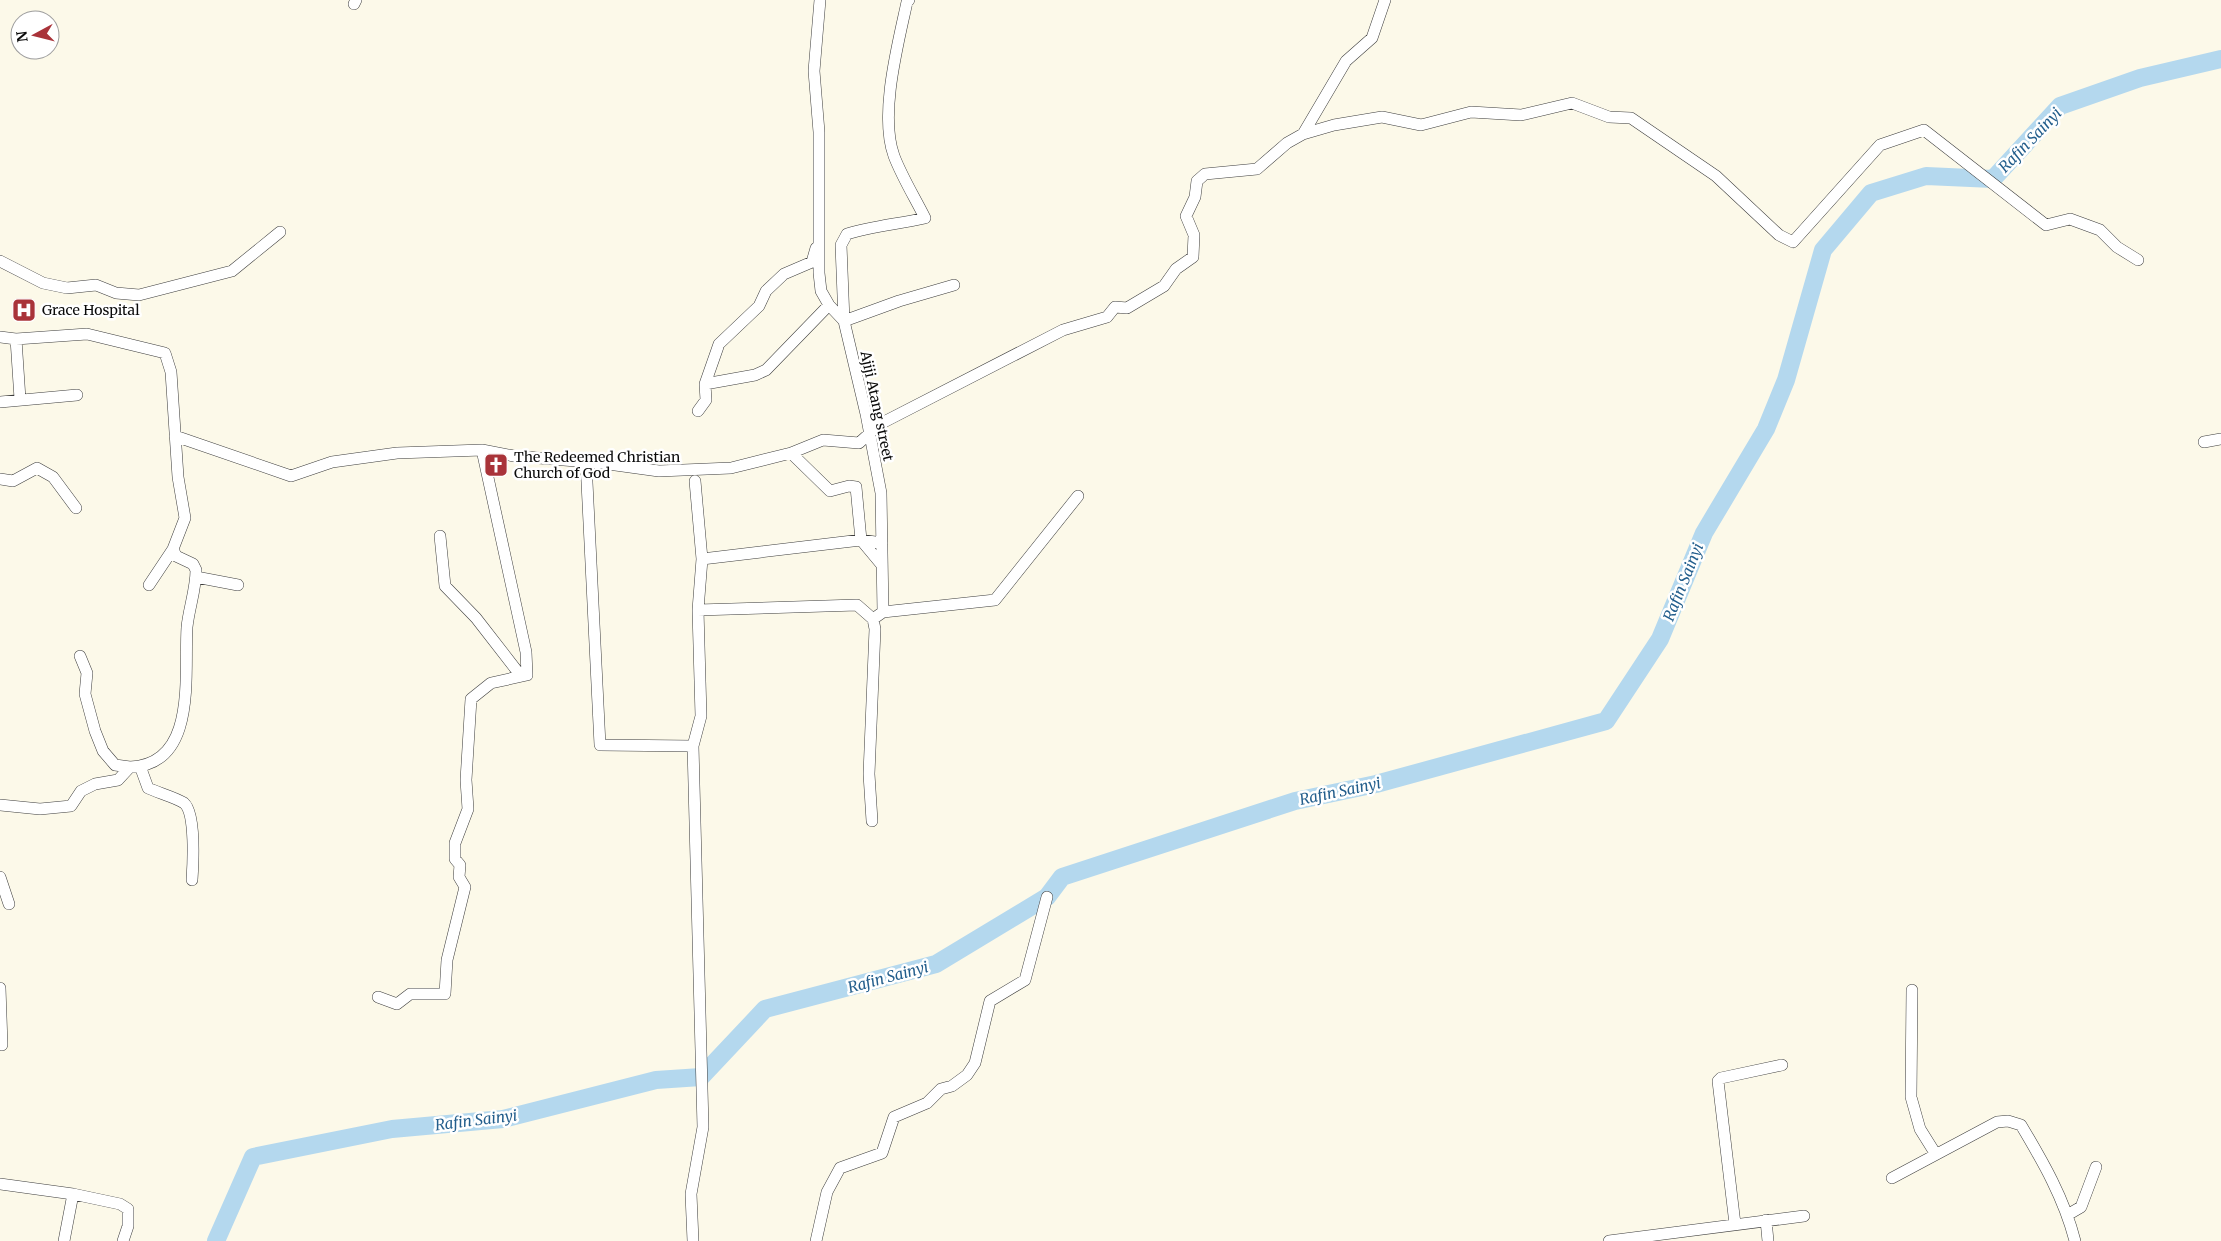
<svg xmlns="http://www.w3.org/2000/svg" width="2221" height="1241" font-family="Merriweather,serif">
  <rect width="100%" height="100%" fill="#fcf9e9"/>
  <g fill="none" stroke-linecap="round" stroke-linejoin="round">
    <path stroke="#b4d8ee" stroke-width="18" d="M216,1241L253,1157L392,1129L503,1119L656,1080L701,1077L765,1009L936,964L1047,897L1062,877L1295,801L1376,784L1606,721L1660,639L1704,533L1766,429L1786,380L1823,250L1871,193L1926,176L1993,179L2060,106L2140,78L2221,59"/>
    <g stroke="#3d3d3d" stroke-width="12">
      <path id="minor" d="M820,0L814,71L819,132V273L821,291L829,305L844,321L866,414L881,493L883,612L873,619L875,629L869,774L872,821
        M909,0L907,2C898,44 879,115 894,156C902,177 915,198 925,218C899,224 873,226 847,234L841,245L844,321L899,301L954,285
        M354,4L356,0
        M1303,134L1346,61L1372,38L1385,0
        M0,261L43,283L67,288L96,285L116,293L139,295L232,271L280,232
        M0,337L16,339L87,334L165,353L171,372L178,477L185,518L173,549L176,556L193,564L196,570C196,589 189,608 187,627C184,674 198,765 130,767L118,780L95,784L81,791L71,806L40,809L0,805
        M16,339L20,399
        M705,384L755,375L766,370L829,305
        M0,402L77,395
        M698,411L706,400L705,384L719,344L759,306L766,291L784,274L812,262L816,248
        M175,436L291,476L332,462L397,453L482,450L514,456L601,463L659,471L731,468L791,453L823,440L859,443L880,424L1063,330L1107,317L1115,307L1127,308L1164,286L1176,269L1193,257L1194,235L1186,216L1195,197L1197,181L1205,174L1257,169L1287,143L1303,134L1334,125L1382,117L1421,125L1471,112L1521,115L1572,103L1609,117L1631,118L1716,176L1779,235L1793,242L1880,145L1924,130L2046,225L2070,219L2100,230L2117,247L2138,260
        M2204,442L2221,439
        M791,453L830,491L849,486L856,487L861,540L881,564
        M586,462L600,745L693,746
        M0,479L13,481L37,468L53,477L76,508
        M440,536L445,586L476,618L521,676
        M702,559L861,540L882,543
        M196,577L238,585
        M149,585L173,549
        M698,610L857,605L873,619
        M883,612L995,600L1078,496
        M80,656L87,673L85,694L95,731L103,751L115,765L130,767
        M140,766L148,788C156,792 177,798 184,803C196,813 193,865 192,880
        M0,877L9,904
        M0,988L2,1045
        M1912,990L1911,1097L1920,1129L1935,1153
        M378,997L397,1004L410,994H445L447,960L465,887L459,877L460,865L455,859V843L468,809L466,780L471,699L491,683L527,675L526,652L482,450
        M1892,1178L1997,1122L2008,1121L2021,1125C2043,1162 2064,1198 2075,1241
        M0,1184L73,1194L64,1241
        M73,1194L120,1204L128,1209V1226L123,1241
        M2069,1214L2081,1207L2096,1167
        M1766,1220L1768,1241
        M1735,1224L1718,1081L1721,1078L1782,1065
        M693,1241L691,1194L703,1127L693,746L701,716L698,610L702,559L695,481
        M816,1241L827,1192L840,1168L882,1153L894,1117L927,1103L941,1089L952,1086L967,1075L975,1063L990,1001L1025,980L1047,897
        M1609,1241L1804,1216"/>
    </g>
    <use href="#minor" stroke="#fff" stroke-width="11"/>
  </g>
  <defs>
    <g id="hospital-square" transform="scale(1.25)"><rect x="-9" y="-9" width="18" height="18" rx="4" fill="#a93339" stroke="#fff"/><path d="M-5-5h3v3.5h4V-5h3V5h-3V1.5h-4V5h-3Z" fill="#fff"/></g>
    <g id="church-square" transform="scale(1.25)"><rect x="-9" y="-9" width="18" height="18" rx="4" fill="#a93339" stroke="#fff"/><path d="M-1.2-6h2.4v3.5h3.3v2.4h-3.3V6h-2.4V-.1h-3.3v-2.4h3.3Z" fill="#fff"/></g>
  </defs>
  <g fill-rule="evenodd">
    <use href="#hospital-square" x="24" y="310"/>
    <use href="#church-square" x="496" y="465"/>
  </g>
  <g text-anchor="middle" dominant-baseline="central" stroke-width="5" stroke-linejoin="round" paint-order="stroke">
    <g font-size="14" fill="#0a0a0a" stroke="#fff" text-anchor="start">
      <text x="42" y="310">Grace Hospital</text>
      <text x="514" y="457">The Redeemed Christian<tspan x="514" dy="16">Church of God</tspan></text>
    </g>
    <g font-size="14" fill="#0a0a0a" stroke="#fff">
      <text transform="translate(877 406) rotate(78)">Ajiji Atang street</text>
    </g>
    <g font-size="15" font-style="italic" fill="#235e8c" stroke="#fff">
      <text transform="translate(2030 140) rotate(-46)">Rafin Sainyi</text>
      <text transform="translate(1683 582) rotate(-68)">Rafin Sainyi</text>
      <text transform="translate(1340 791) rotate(-12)">Rafin Sainyi</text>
      <text transform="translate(888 977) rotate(-15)">Rafin Sainyi</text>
      <text transform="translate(476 1120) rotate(-7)">Rafin Sainyi</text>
    </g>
  </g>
  <g transform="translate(35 35) rotate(263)"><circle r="24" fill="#ffffff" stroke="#9d9d9d"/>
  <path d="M0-4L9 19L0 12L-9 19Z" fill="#a93339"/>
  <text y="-8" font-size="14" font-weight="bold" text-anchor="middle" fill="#0a0a0a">N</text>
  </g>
</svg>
